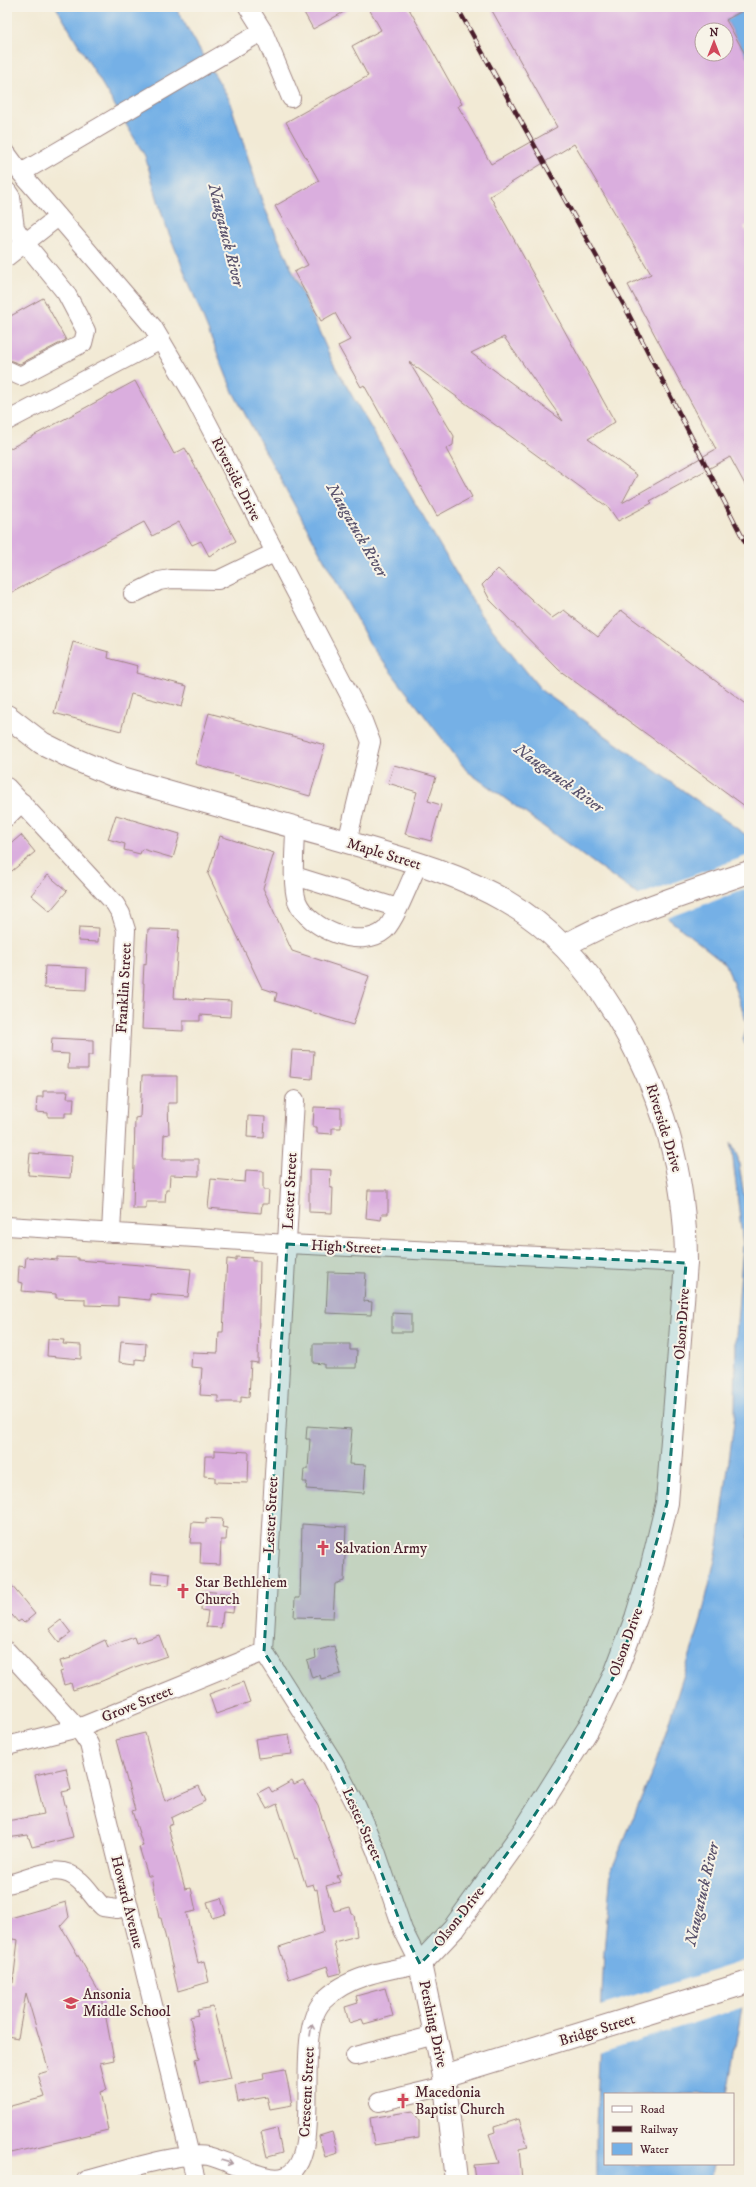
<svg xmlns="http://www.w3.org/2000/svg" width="756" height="2187" font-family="'IM FELL DW Pica',serif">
  <rect width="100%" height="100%" fill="#f7f3e8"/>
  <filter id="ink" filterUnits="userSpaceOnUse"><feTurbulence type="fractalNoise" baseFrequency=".025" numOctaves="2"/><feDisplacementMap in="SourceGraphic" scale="8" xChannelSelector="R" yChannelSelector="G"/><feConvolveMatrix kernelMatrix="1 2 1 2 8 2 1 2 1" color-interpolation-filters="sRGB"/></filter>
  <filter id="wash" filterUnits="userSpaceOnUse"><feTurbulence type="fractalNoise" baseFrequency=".012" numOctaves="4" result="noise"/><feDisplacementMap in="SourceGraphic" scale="16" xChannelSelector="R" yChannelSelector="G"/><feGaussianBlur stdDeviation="0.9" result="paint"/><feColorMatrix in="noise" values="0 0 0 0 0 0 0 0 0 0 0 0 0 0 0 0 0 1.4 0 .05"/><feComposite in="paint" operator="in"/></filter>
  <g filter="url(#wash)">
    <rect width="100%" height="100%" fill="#f2ead5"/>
    <path fill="#74b0e6" stroke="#5f6888" d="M56,7H175L229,99L263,204L333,363L480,614L542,691L749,837V1056L743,1040L747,1027L744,1014L726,964L638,895L467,771L371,646L233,392L164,221L145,156Z
      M749,8V61L726,20Z
      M731,1142L738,1158L749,1226V1966L727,2094H605V2164H714L711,2180H596V2126L604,1952L611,1871L654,1768L700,1624L718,1546L735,1414L736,1336L743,1245Z"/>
    <path fill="#f2ead5" d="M749,855V888L665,919L636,896Z
      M749,1959V1978L744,2007L598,2053L600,2006Z"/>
    <g id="blocks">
      <path fill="#daaede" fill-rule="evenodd" d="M301,7H353L313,29Z
        M368,7H408L462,104L458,106L491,164L557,127L490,7H749L726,20L749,61V224L744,227L749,236V492L730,457L650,501L652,503L618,521L609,508L409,362L454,436L453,445L446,449L472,497L437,516L364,385L361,387L338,346L350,340L335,313L321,321L294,272L308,265L275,206L319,181L286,122L368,76L352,46L381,30ZM702,30H726V54H702ZM574,144L651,274L628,285L716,449L622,503L637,475L588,439L615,422L490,196ZM504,337L563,421L471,353Z
        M43,298L66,340L20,364L9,360L7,318Z
        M135,381L174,454L185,448L236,541L209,556L201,541L192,545L179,522L152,536L144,522L7,595V450Z
        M498,569L552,618L564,610L598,637L621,610L749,706V809L559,670L490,600L482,585Z
        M73,642L109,652L108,658L138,666L136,673L187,686L182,707L131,694L121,731L54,713Z
        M209,713L325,745L310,796L195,764Z
        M394,765L436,777L428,801L441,805L431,841L405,834L417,792L388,783Z
        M116,815L180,834L173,858L142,849L140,854L124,850L125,844L108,839Z
        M21,835L35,852L7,875V847Z
        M220,836L274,853L263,888L292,951L369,976L353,1025L275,1001L277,993L262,988L208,874Z
        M48,875L67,891L50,911L31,895Z
        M79,927L99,928L98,942L78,941Z
        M148,929L179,930L174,998L231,1001L230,1017L200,1015V1021H183V1031L142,1029L144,983H143L144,964L146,965Z
        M45,966L87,968L86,990L44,988Z
        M52,1038L93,1040V1055H88V1069H68L69,1054L51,1053Z
        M292,1050L314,1051L312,1079L290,1077Z
        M142,1076H177V1103H168L169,1134L164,1135L163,1159H199V1176L170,1175L169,1190H166L165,1202H146V1209H133L135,1118L140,1117Z
        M43,1091H68L67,1098H74L73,1113H65V1117H48V1113L36,1112L37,1097H43Z
        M314,1107L341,1108V1128H332V1134L317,1133V1127H313Z
        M248,1116L265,1117L264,1138L247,1137Z
        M30,1153L72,1156L70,1178L28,1175Z
        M309,1169L331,1170L330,1188H333L332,1213L309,1212Z
        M246,1170L263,1171V1190H269L268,1204H262L261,1213L208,1208L211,1179L245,1182Z
        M368,1190H388V1214H382L381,1220L366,1218Z
        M26,1257L57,1260V1257L78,1258V1260L191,1269L188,1297L150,1294V1300L118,1297V1306L85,1305V1299L56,1298V1294L22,1291L23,1283L18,1282L19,1266L25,1267Z
        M236,1257L252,1258V1261H260L258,1363L251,1362L249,1397L241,1396V1402H218V1396L200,1395L202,1368L191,1367L192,1352L218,1353L219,1332H223L227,1259L236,1260Z
        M328,1272L366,1273L364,1301L372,1302L371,1315L326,1313Z
        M392,1313L411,1314V1332H392Z
        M48,1339L64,1340L63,1344L81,1345V1359L47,1356Z
        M121,1341L146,1343L145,1360L136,1359V1364L119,1362Z
        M313,1344H350V1350H357L356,1368H324V1364L313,1363Z
        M307,1426L352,1429L349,1464L366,1465L364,1493L306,1489L307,1482H303L304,1469H308L310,1439H306Z
        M215,1450L249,1452L248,1483L215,1482V1477L204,1476L205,1456H215Z
        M206,1518L223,1519L222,1527L227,1528L226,1540H221L220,1565L200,1564L201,1543H190L192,1522L206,1523Z
        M302,1524L346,1527L344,1581L335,1584L333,1618L294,1617L295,1598H300Z
        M152,1572L170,1574L169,1585L151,1584Z
        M7,1580L35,1614L24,1623L21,1620L18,1622L12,1615L7,1619Z
        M202,1591L235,1594L233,1613L223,1612L221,1628L206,1627L208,1611L201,1610Z
        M61,1620L71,1633L59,1642L49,1629Z
        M159,1635L167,1656L132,1668L102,1681L73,1690L71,1683L64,1685L60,1672L63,1671L60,1661L71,1658L70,1657L105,1640L108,1647L134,1637L136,1643Z
        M334,1646L341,1674L321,1679L320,1675L312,1678L307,1661L316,1658L315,1651Z
        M243,1682L250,1702L216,1714L209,1694Z
        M145,1733L154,1768H155L165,1801L199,1786L206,1801L171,1818L173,1824L168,1826L185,1889L191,1888L196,1911L186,1913L198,1963L204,1961L209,1982L178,1991L161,1918H159L151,1876H148L139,1847L143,1846L132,1811L135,1810L116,1740Z
        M289,1734L292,1754L258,1758L255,1739Z
        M66,1768L71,1790L62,1792L73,1837L32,1847L28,1835L7,1838V1821L44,1814L35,1775Z
        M292,1781L294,1785L303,1781L318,1806L341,1874L337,1876L340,1882L326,1886L334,1911L350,1907L352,1914L354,1915L357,1936L334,1942L341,1973L330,1976L327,1966L289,1979L279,1947L324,1932L317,1889L315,1890L313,1884L306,1886L297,1858L295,1859L277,1804L267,1809L258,1793L269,1787L272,1792Z
        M221,1898L226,1914L212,1918L207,1902Z
        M66,1902L69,1917L61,1926L102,1997L114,2060L100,2063L107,2090L100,2092L108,2130L7,2154V2107L45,2097L38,2074L49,2071L26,1993L18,2038L7,2036V1982L13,1983L18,1940L7,1938V1919Z
        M385,1988L393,2016L364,2024L362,2019L349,2023L345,2007L358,2003L356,1996Z
        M213,2007L231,2078L200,2084L195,2060L199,2059L190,2017L199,2015L197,2010Z
        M285,2069L292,2105L270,2109L267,2097L238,2102L235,2085L264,2079L263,2073Z
        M413,2111L419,2120V2138L374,2145L370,2118Z
        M519,2119L528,2147L519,2149L522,2180H475L473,2165L499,2163L489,2134L495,2132L494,2127Z
        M277,2128L282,2153L267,2157L261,2132Z
        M332,2132L338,2153L325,2157L319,2136Z"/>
    </g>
  </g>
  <g filter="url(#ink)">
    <use href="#blocks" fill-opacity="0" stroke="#9e8480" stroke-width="1"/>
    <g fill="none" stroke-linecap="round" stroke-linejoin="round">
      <g stroke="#9e8480" stroke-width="20">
        <path id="minor" d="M248,7L263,31L291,98
          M7,154L21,173L153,327L192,393L363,721L371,742L347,842
          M21,173L263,31
          M7,191L11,197L15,228L25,243L66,293L86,331L83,343L20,376L7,370
          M7,257L58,217
          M7,421L161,340
          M133,594L159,581L171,579L218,580L274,553
          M7,787L115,904L121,914L126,930L111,1233
          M7,817L22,802
          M295,828C295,847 291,883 297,901C308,929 361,951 385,930C396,919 411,879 418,864
          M295,876L398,908
          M7,1226L287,1244L686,1263
          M7,1651L78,1728L89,1744L196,2180
          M7,1746L78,1728L264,1652
          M7,1884C33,1879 58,1860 80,1881C89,1889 94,1899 103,1907L117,1909L128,1906
          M355,2056L435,2035
          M379,2102L445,2086
          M87,2180C116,2173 180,2151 208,2156C228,2160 267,2184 286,2176C327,2158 290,2036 323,2001C347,1976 386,1970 420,1964L403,1930L376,1851L357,1807L333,1761L264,1652L295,1100"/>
      </g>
      <g stroke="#9e8480" stroke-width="24">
        <path id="major" d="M7,716L42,743L72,758L112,775C184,796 257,817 330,837C390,855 453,870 507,902C552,928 587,968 614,1012C662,1091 686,1171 686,1263L667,1503L651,1569L636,1618L615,1674L588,1729L526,1828L454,1928L420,1964L444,2076L456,2180
          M564,946C622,913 687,894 749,872
          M444,2076L749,1982"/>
      </g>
      <use href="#minor" stroke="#fff" stroke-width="18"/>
      <use href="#major" stroke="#fff" stroke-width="22"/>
      <g stroke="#4a1f2b" stroke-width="4.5">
        <path id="rail" d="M457,7L626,309L749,550"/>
      </g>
      <use href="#rail" stroke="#f7f3e8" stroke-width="3" stroke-dasharray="9" stroke-linecap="butt"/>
    </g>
    <defs><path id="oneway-shaft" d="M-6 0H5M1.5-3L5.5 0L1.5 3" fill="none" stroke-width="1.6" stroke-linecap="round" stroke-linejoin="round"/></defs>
    <g stroke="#ae9aa0">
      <use href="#oneway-shaft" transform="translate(311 2030) rotate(-81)"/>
      <use href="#oneway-shaft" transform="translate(227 2162) rotate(16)"/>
    </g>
  </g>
  <path fill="#0f766e" fill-opacity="0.2" stroke="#0f766e" stroke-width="3" stroke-dasharray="8 5" stroke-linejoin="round" d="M287,1244L686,1263L667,1503L636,1618L615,1674L565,1769L526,1828L444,1939L420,1964L403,1930L357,1807L333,1761L264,1652Z"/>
  <defs>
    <g id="church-bare" transform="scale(1.2)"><path d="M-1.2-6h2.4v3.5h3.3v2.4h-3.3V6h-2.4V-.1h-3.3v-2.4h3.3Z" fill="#d1495b" stroke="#f7f3e8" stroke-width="2.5" paint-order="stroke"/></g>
    <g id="school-bare" transform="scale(1.2)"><path d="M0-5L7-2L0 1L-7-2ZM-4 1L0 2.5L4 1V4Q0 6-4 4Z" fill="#d1495b" stroke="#f7f3e8" stroke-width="2.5" paint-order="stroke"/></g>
  </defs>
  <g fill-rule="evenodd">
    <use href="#church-bare" x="323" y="1548"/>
    <use href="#church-bare" x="183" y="1591"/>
    <use href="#school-bare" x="71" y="2003"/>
    <use href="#church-bare" x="403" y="2101"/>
  </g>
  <g text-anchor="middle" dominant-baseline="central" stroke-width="4" stroke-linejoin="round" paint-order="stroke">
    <g font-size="15" fill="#4a1f2b" stroke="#f7f3e8">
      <text transform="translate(236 479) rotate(63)">Riverside Drive</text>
      <text transform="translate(384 854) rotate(17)">Maple Street</text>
      <text transform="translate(124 988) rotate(-87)">Franklin Street</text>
      <text transform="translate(664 1128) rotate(73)">Riverside Drive</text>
      <text transform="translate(290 1191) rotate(-87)">Lester Street</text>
      <text transform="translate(346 1247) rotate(3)">High Street</text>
      <text transform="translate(682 1324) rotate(-86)">Olson Drive</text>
      <text transform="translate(271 1515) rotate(-87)">Lester Street</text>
      <text transform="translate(626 1642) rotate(-70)">Olson Drive</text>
      <text transform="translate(137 1704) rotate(-22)">Grove Street</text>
      <text transform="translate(362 1824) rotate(66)">Lester Street</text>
      <text transform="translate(127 1902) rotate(76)">Howard Avenue</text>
      <text transform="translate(459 1917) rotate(-52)">Olson Drive</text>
      <text transform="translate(433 2024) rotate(78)">Pershing Drive</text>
      <text transform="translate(597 2030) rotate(-17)">Bridge Street</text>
      <text transform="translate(307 2092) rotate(-87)">Crescent Street</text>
    </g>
    <g font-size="15" fill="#4a1f2b" stroke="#f7f3e8" text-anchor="start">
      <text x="335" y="1548">Salvation Army</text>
      <text x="195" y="1582">Star Bethlehem<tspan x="195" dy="17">Church</tspan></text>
      <text x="83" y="1994">Ansonia<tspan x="83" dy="17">Middle School</tspan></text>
      <text x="415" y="2092">Macedonia<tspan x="415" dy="17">Baptist Church</tspan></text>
    </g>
    <g font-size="16" font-style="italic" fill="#59526c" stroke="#f7f3e8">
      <text transform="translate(226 235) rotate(76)">Naugatuck River</text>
      <text transform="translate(357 530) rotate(60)">Naugatuck River</text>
      <text transform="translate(559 778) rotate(36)">Naugatuck River</text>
      <text transform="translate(702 1894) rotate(-77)">Naugatuck River</text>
    </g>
  </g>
  <rect width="756" height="2187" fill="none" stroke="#f7f3e8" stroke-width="24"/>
  <rect x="604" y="2093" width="130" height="72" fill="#f7f3e8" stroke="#b29e9c"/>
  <rect x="612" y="2106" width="20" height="6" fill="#ffffff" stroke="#b29e9c"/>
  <text x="640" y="2113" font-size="12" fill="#4a1f2b">Road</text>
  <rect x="612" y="2126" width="20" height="6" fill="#4a1f2b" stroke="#b29e9c"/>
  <text x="640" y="2133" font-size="12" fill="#4a1f2b">Railway</text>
  <rect x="612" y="2143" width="20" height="12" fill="#74b0e6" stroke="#b29e9c"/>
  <text x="640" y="2153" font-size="12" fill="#4a1f2b">Water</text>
  <g transform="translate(714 42)"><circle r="19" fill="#f7f3e8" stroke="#b29e9c"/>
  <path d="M0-3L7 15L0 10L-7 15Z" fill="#d1495b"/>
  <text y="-6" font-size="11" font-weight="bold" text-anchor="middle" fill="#4a1f2b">N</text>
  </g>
</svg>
